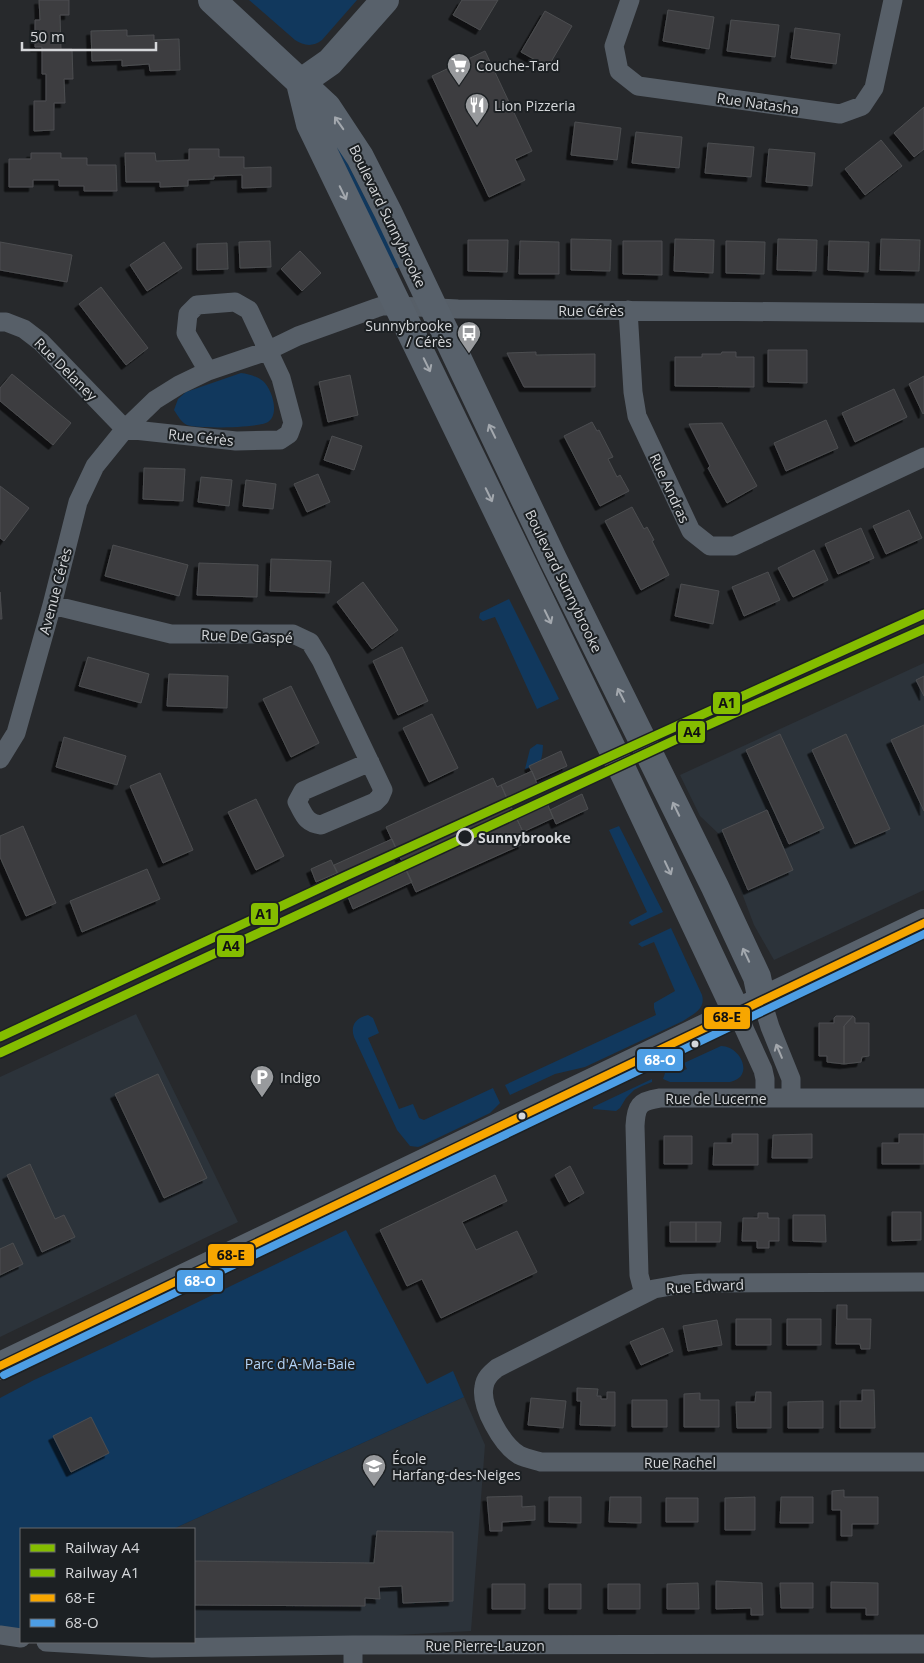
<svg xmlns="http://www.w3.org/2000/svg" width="924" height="1663" font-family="'Open Sans',sans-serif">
  <defs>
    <filter id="shadow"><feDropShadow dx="-4.5" dy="4.5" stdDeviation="0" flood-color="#0009"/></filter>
  </defs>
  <rect width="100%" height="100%" fill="#27292c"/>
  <path fill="#2c333a" d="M924,663V890L774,960L754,925L720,835L700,816L680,775Z
    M136,1014L238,1222L0,1337V1077Z
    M464,1397L485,1445L471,1631L157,1648L194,1642V1529H173Z"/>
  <path fill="#11385d" d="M249,0H357L322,40C313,47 304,46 295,40Z
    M322,116L328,125L400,266L398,268H392Z
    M241,373C249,374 256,376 263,381C272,389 280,414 268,422C259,428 197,429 187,425C181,422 178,416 174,410L178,399L186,392Z
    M509,599L559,699L537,709L495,617L483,621L479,618L480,613L482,612Z
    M537,744L543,745C542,761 542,764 525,769L530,749Z
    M619,826L663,912L632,926L629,923L630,921L647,912L609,830Z
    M671,928L702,995C706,1009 693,1014 683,1021L585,1067L555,1074L510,1095L505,1085L656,1015L654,1008V1003L675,991L654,942L642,947L638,944L641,942Z
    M368,1015L373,1018L379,1033L368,1038L399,1109L413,1104L419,1118L424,1120L493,1088L500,1103L490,1113L421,1146L418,1147L410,1146L397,1130L354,1037C350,1025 356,1018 368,1015Z
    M721,1046C741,1046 755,1077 730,1082H670L663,1079L665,1073L674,1068L677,1073L687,1069L684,1063Z
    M652,1079V1082L642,1086L634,1090L626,1098L620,1108L616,1111L593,1109V1107Z
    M346,1230L427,1384L453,1371L464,1397L173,1529H21V1638L0,1635V1398L34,1380L114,1343Z"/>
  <path fill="#3d3e40" stroke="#4c4d50" filter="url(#shadow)" d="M39,0H69V15H60L61,49H72L73,79H64L65,103H54V130L34,131V101H46V74H42V47H35V20H40Z
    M462,0H498L480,30L453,15Z
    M668,10L714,17L709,49L663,41Z
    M545,11L572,26L548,67L521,52Z
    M731,20L779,25L775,57L727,51Z
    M795,28L840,34L836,64L791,58Z
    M127,30V36L154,35V40L179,39L180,70L150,71L149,64L122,66V60L92,61L91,31Z
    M485,51L532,151L515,159L525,180L489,197L432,76Z
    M924,107V149L914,157L894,133Z
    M575,122L621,128L617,160L571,155Z
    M636,132L682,137L679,168L632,163Z
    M881,140L902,166L865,195L845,169Z
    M708,143L754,147L751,177L705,173Z
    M189,149H219V157H244V168L271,167V187L242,188V175L214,176V179L188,180V186L160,187V182H126L125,153H155L156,161L189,160Z
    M769,149L815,153L812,186L766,182Z
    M31,153H61V158H87V165H116L117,191H84V186H59V180H33V187H9V159H31Z
    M571,239L611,240L610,271L571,270Z
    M675,239L714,240L713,273L674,271Z
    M778,239L817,240L816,271L777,270Z
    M881,239L920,240L919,271L880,270Z
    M468,240H508L507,272L468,271Z
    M270,241L271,267L240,268L239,242Z
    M520,241L559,242V274H519Z
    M623,241H662V275L623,274Z
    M726,241L765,242L764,274L726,273Z
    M829,241L869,242L868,272L828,270Z
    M0,242L72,255L67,282L0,270Z
    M164,242L182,268L147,291L130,265Z
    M227,243L228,269L197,270V244Z
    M300,251L321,273L302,291L281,269Z
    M101,287L148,348L126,365L79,304Z
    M768,350H807V383L768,382Z
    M536,352V355L595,354V387H524L507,353Z
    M722,352H736V357H754V387L675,386V357H702V354H721Z
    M12,374L71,423L53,445L0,401V388Z
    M350,375L358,415L328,422L319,382Z
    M924,376V413L923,414L909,384Z
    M894,389L907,417L855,442L842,413Z
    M826,420L838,448L786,471L774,443Z
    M592,422L597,431L599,430L613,457L608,459L617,477L620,475L629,491L600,506L564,436Z
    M722,423L757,486L727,503L708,468L710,466L689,424Z
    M332,436L362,446L354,470L324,460Z
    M144,468L185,469L183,501L143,499Z
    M318,474L330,502L307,512L294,484Z
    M201,477L232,480L229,506L198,502Z
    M246,480L276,484L273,509L243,506Z
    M0,486L29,508L4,541L0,538Z
    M632,507L644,529L647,527L654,540L652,541L669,575L641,590L605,521Z
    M909,510L922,538L886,554L873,526Z
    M861,528L874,558L838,574L825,544Z
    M113,545L188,565L179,596L105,576Z
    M814,550L828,580L793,597L778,568Z
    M271,559L331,561L329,593L270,591Z
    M199,563L258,565L257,597L197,595Z
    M768,572L780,600L744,616L732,587Z
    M363,582L398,630L372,649L337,602Z
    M681,584L719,591L713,624L675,616Z
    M0,592L2,619H0Z
    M402,647L428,701L398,715L373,661Z
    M88,657L149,674L141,703L79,686Z
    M169,674L228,676L227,708L167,706Z
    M924,676V696L916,680Z
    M291,686L319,743L291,757L263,699Z
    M432,714L458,768L429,782L403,728Z
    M924,725V811L891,740Z
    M780,734L824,828L789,844L746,750Z
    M846,734L890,829L855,844L812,750Z
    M64,737L126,756L117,785L56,767Z
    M561,751L567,766L536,780L529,766Z
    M532,771L537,784L506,797L501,785Z
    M160,773L193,850L163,863L130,786Z
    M493,778L497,787L501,785L523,832L518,834L523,844L416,892L386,827Z
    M582,794L588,809L556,824L550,810Z
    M256,799L284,856L256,870L228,812Z
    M548,805L553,818L523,832L517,819Z
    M767,810L793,870L748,890L722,830Z
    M23,826L56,903L26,916L0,857V836Z
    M392,839L397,850L339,876L334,865Z
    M331,860L337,873L316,882L311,869Z
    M147,869L160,899L82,932L70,901Z
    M407,871L412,882L353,909L348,897Z
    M836,1016H853L844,1026V1064L827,1062V1056H819V1023H834V1018Z
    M853,1016L855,1018V1023H869V1056L862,1057L861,1062L844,1064V1026Z
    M158,1074L207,1178L164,1198L115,1094Z
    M732,1134H758V1165H713L714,1143H732Z
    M812,1134V1158H772L773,1135Z
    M899,1134H924V1164H882V1143H899Z
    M664,1136H692V1164H664Z
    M30,1164L55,1219L64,1215L75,1237L42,1252L7,1175Z
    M570,1166L584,1193L569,1202L555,1175Z
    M495,1175L507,1201L462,1222L476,1250L517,1231L537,1272L441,1318L422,1279L407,1286L380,1230Z
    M892,1212H921V1240L892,1241Z
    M758,1213H768V1218H779V1241H769V1248H757V1241H742L743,1218H758Z
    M793,1215H825L826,1242L793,1241Z
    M670,1222H696V1242H670Z
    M696,1222H721L720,1242H696Z
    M13,1243L23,1264L0,1275V1249Z
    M837,1305H847V1319H871L870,1349H861L860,1344H836Z
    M736,1319H771V1345H736Z
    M787,1319H821V1345H787Z
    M717,1320L722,1345L688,1351L683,1326Z
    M663,1328L673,1351L641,1365L630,1342Z
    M577,1388L598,1389L597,1396H601V1399H607V1392H615V1426L580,1425L581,1401H577Z
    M862,1390H874L875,1428H840V1401H862Z
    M756,1392H771V1428H737L736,1402H755Z
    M700,1393V1400H719V1427H684V1394Z
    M531,1398L566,1401L563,1428L528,1425Z
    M632,1400H667V1427H632Z
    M823,1401V1428H788V1402Z
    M91,1417L109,1453L71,1472L53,1436Z
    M844,1490V1497H878V1524H852V1536H841V1510H832V1491Z
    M522,1496V1507L535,1506V1520L502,1522V1531H490L487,1497Z
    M549,1497H581V1523L549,1522Z
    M610,1497H641V1523L609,1522Z
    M755,1497V1530H725V1498Z
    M781,1497H813V1523H780Z
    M666,1498H698V1522H666Z
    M377,1531L453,1532V1601L403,1603L402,1586L379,1587L380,1599L365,1598V1606L194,1605V1561L374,1563Z
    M716,1581L762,1583L763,1615H751V1608L716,1609Z
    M831,1582L878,1583V1615H866V1608H831Z
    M698,1583L699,1609H667V1584Z
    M780,1583H813V1608H781Z
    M492,1584H525V1609H492Z
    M549,1584H581V1609H549Z
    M608,1584H640V1609H608Z"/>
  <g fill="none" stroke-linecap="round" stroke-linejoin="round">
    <path stroke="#575f68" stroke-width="19" d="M630,0L614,46L619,71L638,86L840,114L862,106L874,88L893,0
      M628,310L633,392L637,416L691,531L710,546H734L924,457
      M0,322H6L24,329L41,342L125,429
      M125,429L236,441L280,440L289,434L293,423L281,378L249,310L235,302L197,305L188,314L186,333L208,371
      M52,605L171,634H293L310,642L321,660L383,790L380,797L375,802L321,825C305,823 304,814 297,802L303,791L370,762
      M0,759L16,733L52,605L78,502L95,466L125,429L155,400L179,385L208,371L267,351L298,336L376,308L382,306H398L458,309L924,313
      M762,1001L770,1027L791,1079V1098
      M737,1013L763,1070L765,1079V1098
      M924,1282L699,1283L683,1284L654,1289L497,1368C491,1373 485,1378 484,1387C480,1406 502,1445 519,1455C525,1458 534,1460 541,1462H924
      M644,1294L639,1275L635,1126C636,1106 639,1101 660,1098H924
      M0,1635L21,1638
      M46,1642L152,1648L353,1645L924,1644
      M353,1645V1663"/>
    <path stroke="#58616b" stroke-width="28" d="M212,0L327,107L360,157L388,212L553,559L715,887L757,977L762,1001
      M300,83L310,124L621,767L737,1013
      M300,83L330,62L385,0
      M0,1366L924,923"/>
    <g stroke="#1c2023" stroke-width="11">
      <path id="bus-1" d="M0,1366L924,923"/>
    </g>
    <g stroke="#1c2023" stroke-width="11">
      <path id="bus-2" d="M4,1375L924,934"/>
    </g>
    <use href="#bus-1" stroke="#f7a600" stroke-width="8"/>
    <use href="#bus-2" stroke="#4d9ee5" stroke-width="8"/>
    <g stroke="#1c2023" stroke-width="12">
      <path id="rail-1" d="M0,1053L688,734L924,629"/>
    </g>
    <g stroke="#1c2023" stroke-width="12">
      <path id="rail-2" d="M0,1037L346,876L924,614"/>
    </g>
    <use href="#rail-1" stroke="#84bd00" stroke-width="9"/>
    <use href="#rail-2" stroke="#84bd00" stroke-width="9"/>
  </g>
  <defs><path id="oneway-shaft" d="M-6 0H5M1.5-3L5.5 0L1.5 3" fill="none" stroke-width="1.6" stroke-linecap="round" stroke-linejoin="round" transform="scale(1.25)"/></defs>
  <g stroke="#a3a8ae">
    <use href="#oneway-shaft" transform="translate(339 123) rotate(-125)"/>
    <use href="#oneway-shaft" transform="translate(343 193) rotate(64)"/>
    <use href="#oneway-shaft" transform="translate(427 365) rotate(64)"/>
    <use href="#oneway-shaft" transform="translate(492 431) rotate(-116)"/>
    <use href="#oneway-shaft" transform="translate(489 495) rotate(64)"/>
    <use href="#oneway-shaft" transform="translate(548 617) rotate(64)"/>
    <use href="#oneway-shaft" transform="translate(621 695) rotate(-117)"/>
    <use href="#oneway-shaft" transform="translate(676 809) rotate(-116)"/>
    <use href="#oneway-shaft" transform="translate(668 868) rotate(65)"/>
    <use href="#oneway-shaft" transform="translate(746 955) rotate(-115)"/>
  </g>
  <use stroke="#a3a7ac" href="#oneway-shaft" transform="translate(779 1051) rotate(-113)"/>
  <defs>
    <g id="supermarket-pin" transform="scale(1.25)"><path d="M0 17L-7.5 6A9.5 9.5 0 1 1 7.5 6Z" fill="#989a9d" stroke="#1c2023"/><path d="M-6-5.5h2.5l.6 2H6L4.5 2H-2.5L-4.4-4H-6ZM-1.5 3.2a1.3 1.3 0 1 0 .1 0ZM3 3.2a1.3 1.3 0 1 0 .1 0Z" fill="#fff"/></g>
    <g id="restaurant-pin" transform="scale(1.25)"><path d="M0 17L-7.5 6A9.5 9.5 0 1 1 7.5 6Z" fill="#989a9d" stroke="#1c2023"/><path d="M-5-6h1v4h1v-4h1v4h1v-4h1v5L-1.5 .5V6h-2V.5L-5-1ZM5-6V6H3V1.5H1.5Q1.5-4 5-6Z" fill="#fff"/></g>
    <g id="bus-pin" transform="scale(1.25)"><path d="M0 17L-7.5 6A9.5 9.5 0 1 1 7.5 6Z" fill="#989a9d" stroke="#1c2023"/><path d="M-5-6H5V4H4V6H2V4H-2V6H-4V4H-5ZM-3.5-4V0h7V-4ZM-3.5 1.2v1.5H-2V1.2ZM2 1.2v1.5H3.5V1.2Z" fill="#fff"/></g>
    <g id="parking-pin" transform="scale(1.25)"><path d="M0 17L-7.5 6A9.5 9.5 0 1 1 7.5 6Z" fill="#989a9d" stroke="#1c2023"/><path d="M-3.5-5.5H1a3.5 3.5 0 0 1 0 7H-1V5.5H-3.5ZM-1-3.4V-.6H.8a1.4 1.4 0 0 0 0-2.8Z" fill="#fff"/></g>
    <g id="school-pin" transform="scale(1.25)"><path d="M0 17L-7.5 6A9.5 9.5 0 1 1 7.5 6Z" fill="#989a9d" stroke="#1c2023"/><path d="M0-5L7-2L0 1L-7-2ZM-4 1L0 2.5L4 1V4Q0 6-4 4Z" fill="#fff"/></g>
  </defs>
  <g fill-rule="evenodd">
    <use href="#supermarket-pin" x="459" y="65"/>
    <use href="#restaurant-pin" x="477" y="105"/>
    <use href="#bus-pin" x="469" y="333"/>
    <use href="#parking-pin" x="262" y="1077"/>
    <use href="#school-pin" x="374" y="1466"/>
  </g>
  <circle fill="#1c2023" stroke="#d5d7da" stroke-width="2.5" cx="465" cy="837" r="8"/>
  <g fill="#d5d7da" stroke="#1c2023" stroke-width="2">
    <circle cx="695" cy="1044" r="4.5"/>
    <circle cx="522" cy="1116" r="4.5"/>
  </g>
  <g text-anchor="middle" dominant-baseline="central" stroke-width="4" stroke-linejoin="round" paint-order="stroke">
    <g font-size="14" fill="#d5d7da" stroke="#1c2023" text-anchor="start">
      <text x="476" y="65">Couche-Tard</text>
      <text x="494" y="105">Lion Pizzeria</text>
      <text x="452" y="325" text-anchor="end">Sunnybrooke<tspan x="452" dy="16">/ Cérès</tspan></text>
      <text x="280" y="1077">Indigo</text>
      <text x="392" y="1458">École<tspan x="392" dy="16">Harfang-des-Neiges</tspan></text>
    </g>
    <g font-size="14" fill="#d5d7da" stroke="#1c2023">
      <text transform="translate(758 103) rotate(8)">Rue Natasha</text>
      <text transform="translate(388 216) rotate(64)">Boulevard Sunnybrooke</text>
      <text x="591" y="310">Rue Cérès</text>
      <text transform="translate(66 369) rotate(45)">Rue Delaney</text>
      <text transform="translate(201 437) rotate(6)">Rue Cérès</text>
      <text transform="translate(670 488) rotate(65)">Rue Andras</text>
      <text transform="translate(564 581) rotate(64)">Boulevard Sunnybrooke</text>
      <text transform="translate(55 591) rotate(-75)">Avenue Cérès</text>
      <text transform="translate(247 636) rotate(2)">Rue De Gaspé</text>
      <text x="716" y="1098">Rue de Lucerne</text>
      <text transform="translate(705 1286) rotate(-3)">Rue Edward</text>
      <text x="680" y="1462">Rue Rachel</text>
      <text x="485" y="1645">Rue Pierre-Lauzon</text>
    </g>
    <g font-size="14" font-weight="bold" fill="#d5d7da" stroke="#1c2023" text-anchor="start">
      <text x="478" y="837">Sunnybrooke</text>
    </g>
    <g font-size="14" fill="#b2d3f7" stroke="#1c2023">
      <text x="300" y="1363">Parc d'A-Ma-Baie</text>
    </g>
  </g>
  <g stroke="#1c2023" stroke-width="2">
    <rect x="712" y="691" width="29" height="24" rx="5" fill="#84bd00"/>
    <rect x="677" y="720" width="29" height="24" rx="5" fill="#84bd00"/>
    <rect x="250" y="902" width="29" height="24" rx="5" fill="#84bd00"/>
    <rect x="216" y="934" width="29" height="24" rx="5" fill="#84bd00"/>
    <rect x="703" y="1006" width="48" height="24" rx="5" fill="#f7a600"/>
    <rect x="636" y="1048" width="48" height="24" rx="5" fill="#4d9ee5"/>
    <rect x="207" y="1243" width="48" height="24" rx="5" fill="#f7a600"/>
    <rect x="176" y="1269" width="48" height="24" rx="5" fill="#4d9ee5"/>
  </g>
  <g font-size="14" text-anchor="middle" font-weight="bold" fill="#fff">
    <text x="660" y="1065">68-O</text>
    <text x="200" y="1286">68-O</text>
  </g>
  <g font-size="14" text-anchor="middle" font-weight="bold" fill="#111">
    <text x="727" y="708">A1</text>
    <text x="692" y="737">A4</text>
    <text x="264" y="919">A1</text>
    <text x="231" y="951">A4</text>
    <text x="727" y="1022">68-E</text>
    <text x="231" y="1260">68-E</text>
  </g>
  <rect x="20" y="1528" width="175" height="115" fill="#1c2023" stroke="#66696c"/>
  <rect x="30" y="1544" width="25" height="8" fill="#84bd00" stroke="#66696c"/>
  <text x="65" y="1553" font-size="15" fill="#d5d7da">Railway A4</text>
  <rect x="30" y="1569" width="25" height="8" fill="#84bd00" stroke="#66696c"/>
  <text x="65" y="1578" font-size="15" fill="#d5d7da">Railway A1</text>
  <rect x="30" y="1594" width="25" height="8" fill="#f7a600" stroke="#66696c"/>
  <text x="65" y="1603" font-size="15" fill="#d5d7da">68-E</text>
  <rect x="30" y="1619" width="25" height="8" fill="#4d9ee5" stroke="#66696c"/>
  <text x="65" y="1628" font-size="15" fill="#d5d7da">68-O</text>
  <path d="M22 42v8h134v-8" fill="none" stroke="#d5d7da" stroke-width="2.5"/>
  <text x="30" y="42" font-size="15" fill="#d5d7da" stroke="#1c2023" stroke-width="4" paint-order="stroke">50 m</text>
</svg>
